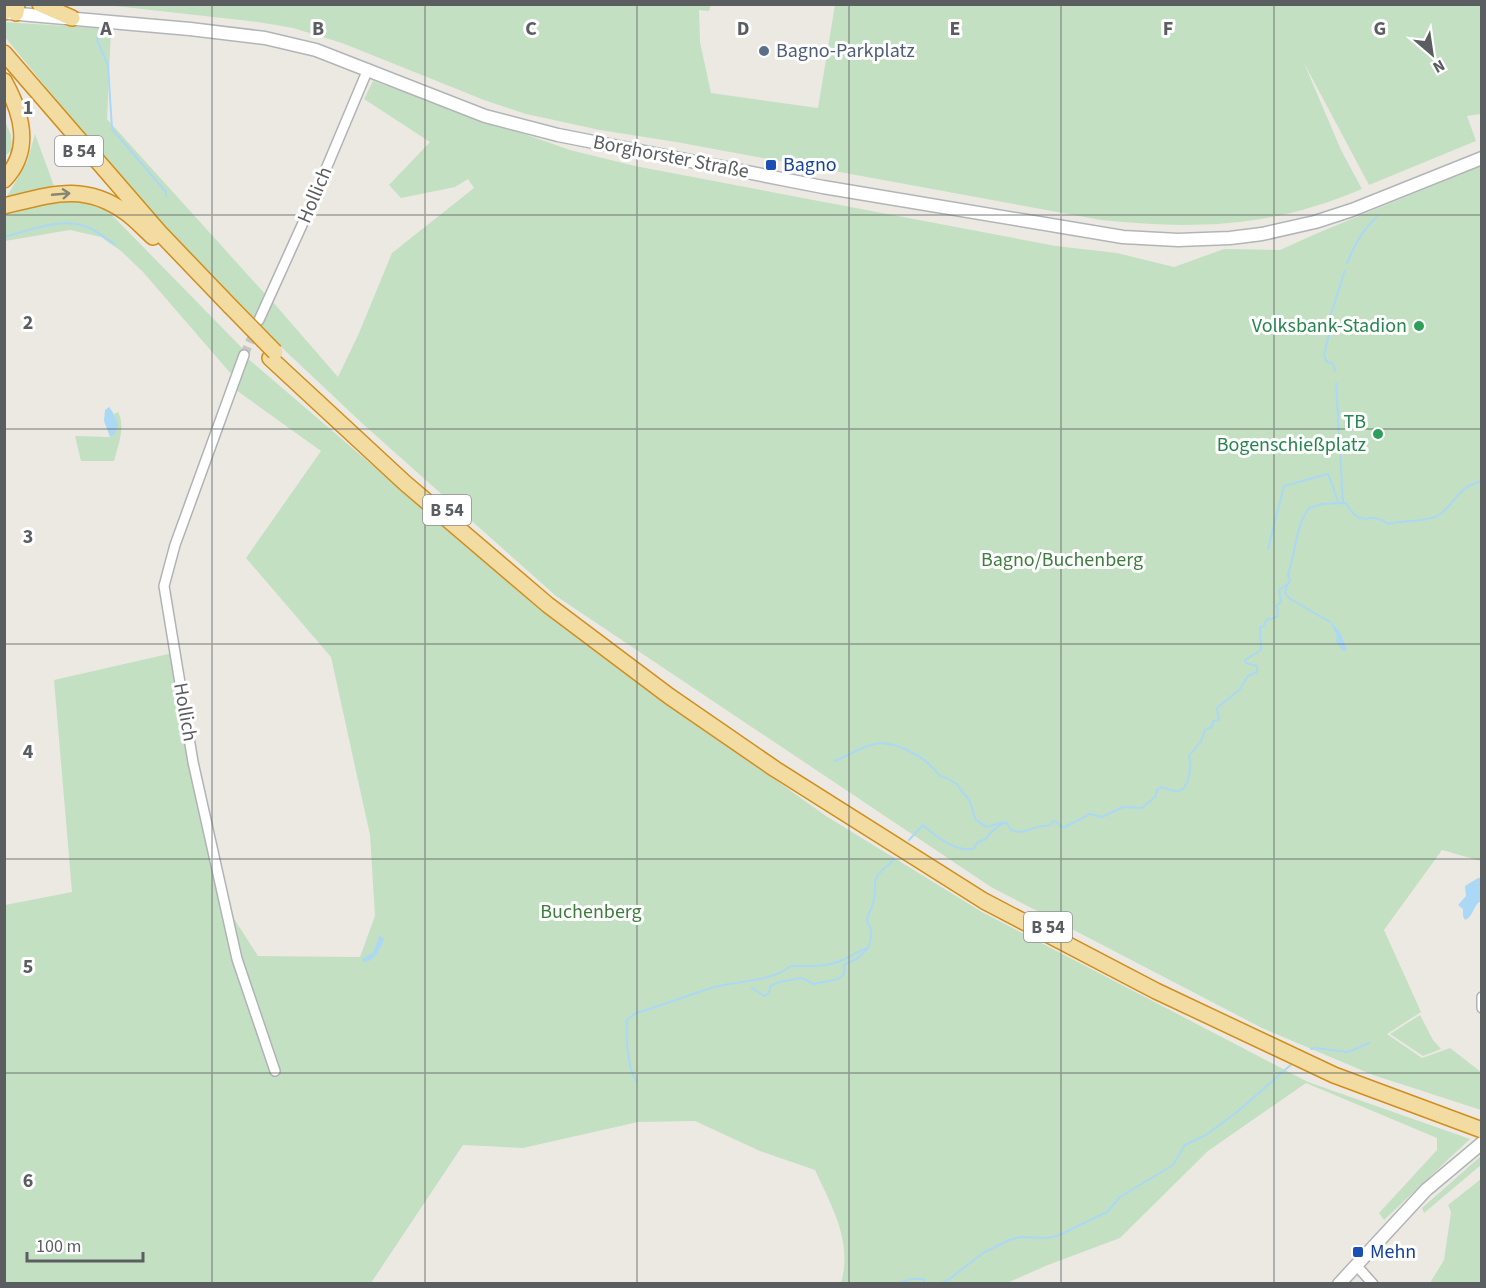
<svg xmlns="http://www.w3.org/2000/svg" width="1486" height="1288" font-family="'Source Sans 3',sans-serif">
  <rect width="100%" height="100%" fill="#ece9e3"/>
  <path fill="#c4e0c2" d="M106,5H711L709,11L699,10L700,42L711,93L818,108L835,5H1481V114L1467,116L1476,141L1369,185L1304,63L1341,150L1362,189C1273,227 1196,230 1101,220L676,142L600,130L526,114L484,100L342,43L293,28L258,22Z
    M4,22L111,29L107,119L266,295L255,322L150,215L5,37Z
    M373,81L570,150L635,166L1056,246L1117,253L1174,267L1224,249L1280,250L1320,232L1481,166V861L1442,850L1384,930L1421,1012L1387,1034L1422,1058L1450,1048L1481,1072V1110L1373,1075L1262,1028L991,887L556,596L364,425L260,327L272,301L338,377L359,333L392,253L474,188L468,179L455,187L401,198L389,185L430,142L364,99Z
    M5,121L11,135L12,150L5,156Z
    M35,134L54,186L6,198L27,162Z
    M78,200L108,211L244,350L232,375L143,272L121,251L101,237L70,230L5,241V216L41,205Z
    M245,356L533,603L580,640L826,816L982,912L1308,1082L1470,1139L1384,1220L1379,1213L1437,1150V1138L1306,1083L1208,1151L1120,1238L1048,1265L1007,1283H841C853,1242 832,1207 815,1170L760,1151L695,1121L638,1122L523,1148L463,1145L371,1283L5,1284V905L72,892L54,680L177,652L193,762L233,917L258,956L360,957L375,916L370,835L331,657L246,558L321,451L236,390Z
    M118,412C126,427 118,445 114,461H81L75,436L110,437L117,423L115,420L114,414Z
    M1420,1015L1433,1040L1441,1049L1423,1056L1390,1034Z
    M1481,1156V1165L1424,1213L1422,1208Z
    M1481,1179V1283H1430L1444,1260L1451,1212L1448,1205Z"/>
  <path fill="#abd8f4" d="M109,407C114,413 116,419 118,425L115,434L110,437L104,421L105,410Z
    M1332,623L1340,632L1347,650L1343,651L1336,641L1337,636L1331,624Z
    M1478,878H1481V901C1473,905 1474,916 1465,920L1463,916V909L1458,905L1466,896L1465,886Z
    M380,935L384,939C380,950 374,962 363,962L362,959L373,953Z"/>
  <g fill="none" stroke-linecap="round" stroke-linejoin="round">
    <path stroke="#abd8f4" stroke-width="2" d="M98,35L97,40L108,65L112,129L166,192V196
      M4,237C31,230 63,216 90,228C98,232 106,239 115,244
      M1347,263C1355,245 1362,230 1377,217
      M1335,371L1333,364L1326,361L1324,355L1329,334L1331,314L1345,270
      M1336,383L1343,502
      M1268,549L1284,486L1328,474L1339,504
      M1287,585L1285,593L1289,598L1330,622
      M835,761C847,756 858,749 870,745C893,737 927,758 940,776L947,778L958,785C961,793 967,795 970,802C976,817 970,818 987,827L1001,823
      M909,840L923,825C936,837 955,852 973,849L978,842L986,839C989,833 999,825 1006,822L1011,830C1024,836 1036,824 1049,826L1053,821L1057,822L1061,827H1065L1090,814L1102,817L1123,807L1142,808L1156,796L1157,790L1161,787C1167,789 1176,793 1181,790C1189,786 1192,765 1189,756L1201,741L1205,730L1212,727L1213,721L1219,720L1217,708L1239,690L1248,676L1257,672V666L1246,663L1245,660L1261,650L1260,627L1264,626L1266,620L1277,617L1278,610L1276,606L1281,602L1279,590L1288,584L1290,580L1288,574C1296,553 1295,527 1309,508L1322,504L1343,503H1346C1363,533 1368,508 1388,524C1402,520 1429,522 1439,515C1457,502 1457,487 1482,481
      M752,988L764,996L768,994L771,986L779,982L802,978L814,984L838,979L844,974V965L858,958L868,948
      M1311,1049L1315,1048L1348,1052L1369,1043
      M637,1081C627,1071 626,1034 627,1020L636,1013C661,1006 686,996 711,988C736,980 769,983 791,966C807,966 828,967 843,960C852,956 859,950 868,948C870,943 872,935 871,929C870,926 868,924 867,921C867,915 870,912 872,907C881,883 864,883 892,862L893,858
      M896,1284L911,1279H924V1284
      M940,1284L948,1280L983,1253L1009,1240L1020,1237L1045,1238L1057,1236L1107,1212L1120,1197L1173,1165L1185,1145L1206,1135L1237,1112L1294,1062"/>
    <path stroke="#c8c6c2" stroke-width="9" stroke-dasharray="9 4.5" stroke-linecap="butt" d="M244,355L256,328"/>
    <g stroke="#b0b3b6" stroke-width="12">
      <path id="minor" d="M259,320L307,214L368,69
        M244,355L175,545L164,586L193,762L237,959L275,1071
        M1482,997V1008
        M1356,1265L1373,1284"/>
    </g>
    <g stroke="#b2b5b8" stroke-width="15">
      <path id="secondary" d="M8,13L190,29L265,38L316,50L485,116L558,135L823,187L1123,237L1178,240L1230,238L1262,234L1315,222L1352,210L1482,158
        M1339,1284L1426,1190L1482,1143"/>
    </g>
    <g stroke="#d28e1c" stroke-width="18">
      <path id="trunk" d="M40,4L72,18
        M4,12L6,4
        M16,13L17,4
        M4,53L159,232L230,306
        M4,81C22,113 33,150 4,180
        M4,206C50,195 83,182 125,212C135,219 144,229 153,237
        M270,358L405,483L548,605L669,696L775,769L984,901L1156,991L1334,1075L1482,1130"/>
    </g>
    <use href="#minor" stroke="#fff" stroke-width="9"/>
    <use href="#secondary" stroke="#fff" stroke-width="12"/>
    <use href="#trunk" stroke="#f2dca2" stroke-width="15"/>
    <g stroke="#d28e1c" stroke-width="18" stroke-linecap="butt">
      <path id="trunk-bridge" d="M230,306L275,352"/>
    </g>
    <use href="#trunk-bridge" stroke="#f2dca2" stroke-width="15"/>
  </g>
  <defs><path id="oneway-shaft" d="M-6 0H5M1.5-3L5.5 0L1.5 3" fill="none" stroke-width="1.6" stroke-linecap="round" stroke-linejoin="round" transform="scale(1.5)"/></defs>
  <use stroke="#888474" href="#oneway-shaft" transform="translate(61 194) rotate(-5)"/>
  <path fill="none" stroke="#5b5e61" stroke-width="1.5" stroke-opacity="0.55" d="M212,4V1284M425,4V1284M637,4V1284M849,4V1284M1061,4V1284M1274,4V1284M4,215H1482M4,429H1482M4,644H1482M4,859H1482M4,1073H1482"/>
  <circle fill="#5c6f8a" stroke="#fff" stroke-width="2" cx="764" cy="51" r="6"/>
  <g fill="#1a4fb4" stroke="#fff" stroke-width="2">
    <rect x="765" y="159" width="12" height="12" rx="3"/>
    <rect x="1352" y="1246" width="12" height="12" rx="3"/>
  </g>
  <g fill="#2e9e5b" stroke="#fff" stroke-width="2">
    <circle cx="1419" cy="326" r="6"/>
    <circle cx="1378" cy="434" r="6"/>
  </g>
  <g text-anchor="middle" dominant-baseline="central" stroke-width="6" stroke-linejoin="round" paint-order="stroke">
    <g fill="#fff" stroke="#8c8e90" stroke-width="1.5">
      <rect x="55" y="136" width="48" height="30" rx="4.5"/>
      <rect x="423" y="495" width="48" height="30" rx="4.5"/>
      <rect x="1024" y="912" width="48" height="30" rx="4.5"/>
    </g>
    <g font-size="18" font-weight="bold" fill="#5b5e61">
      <text x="79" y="151">B 54</text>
      <text x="447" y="510">B 54</text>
      <text x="1048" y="927">B 54</text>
    </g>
    <g font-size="20" fill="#4e5e75" stroke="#fff" text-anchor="start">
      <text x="776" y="51">Bagno-Parkplatz</text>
    </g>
    <g font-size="20" fill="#5b5e61" stroke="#fff">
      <text transform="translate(671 157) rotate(11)">Borghorster Straße</text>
      <text transform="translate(315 195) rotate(-67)">Hollich</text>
      <text transform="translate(185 712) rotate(80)">Hollich</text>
    </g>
    <g font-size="20" fill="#164399" stroke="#fff" text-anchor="start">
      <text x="783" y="165">Bagno</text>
      <text x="1370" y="1252">Mehn</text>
    </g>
    <g font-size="20" fill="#27864d" stroke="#fff" text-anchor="end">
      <text x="1407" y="326">Volksbank-Stadion</text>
      <text x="1366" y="422">TB<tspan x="1366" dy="23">Bogenschießplatz</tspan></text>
    </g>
    <g font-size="20" fill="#3f7d3f" stroke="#fff">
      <text x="1062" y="560">Bagno/Buchenberg</text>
      <text x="591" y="912">Buchenberg</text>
    </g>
  </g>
  <g font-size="20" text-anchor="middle" font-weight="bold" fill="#5b5e61" stroke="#fff" stroke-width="6" stroke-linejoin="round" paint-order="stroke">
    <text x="106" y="35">A</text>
    <text x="318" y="35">B</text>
    <text x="531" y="35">C</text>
    <text x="743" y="35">D</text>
    <text x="955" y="35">E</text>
    <text x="1168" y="35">F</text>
    <text x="1380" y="35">G</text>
    <text x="28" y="114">1</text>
    <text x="28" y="329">2</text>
    <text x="28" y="543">3</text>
    <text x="28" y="758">4</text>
    <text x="28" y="973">5</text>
    <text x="28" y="1187">6</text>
  </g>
  <rect width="1486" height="1288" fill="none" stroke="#5b5e61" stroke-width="12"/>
  <g transform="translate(1432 54) rotate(151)" stroke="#ffffff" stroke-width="4.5" paint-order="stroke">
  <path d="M0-4.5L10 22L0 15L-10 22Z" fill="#5b5e61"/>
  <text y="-9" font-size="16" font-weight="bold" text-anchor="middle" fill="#5b5e61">N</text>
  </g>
  <path d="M27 1252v9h116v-9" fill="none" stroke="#5b5e61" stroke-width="3"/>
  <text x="36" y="1252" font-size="18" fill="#5b5e61" stroke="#ffffff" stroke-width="4.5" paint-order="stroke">100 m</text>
</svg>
